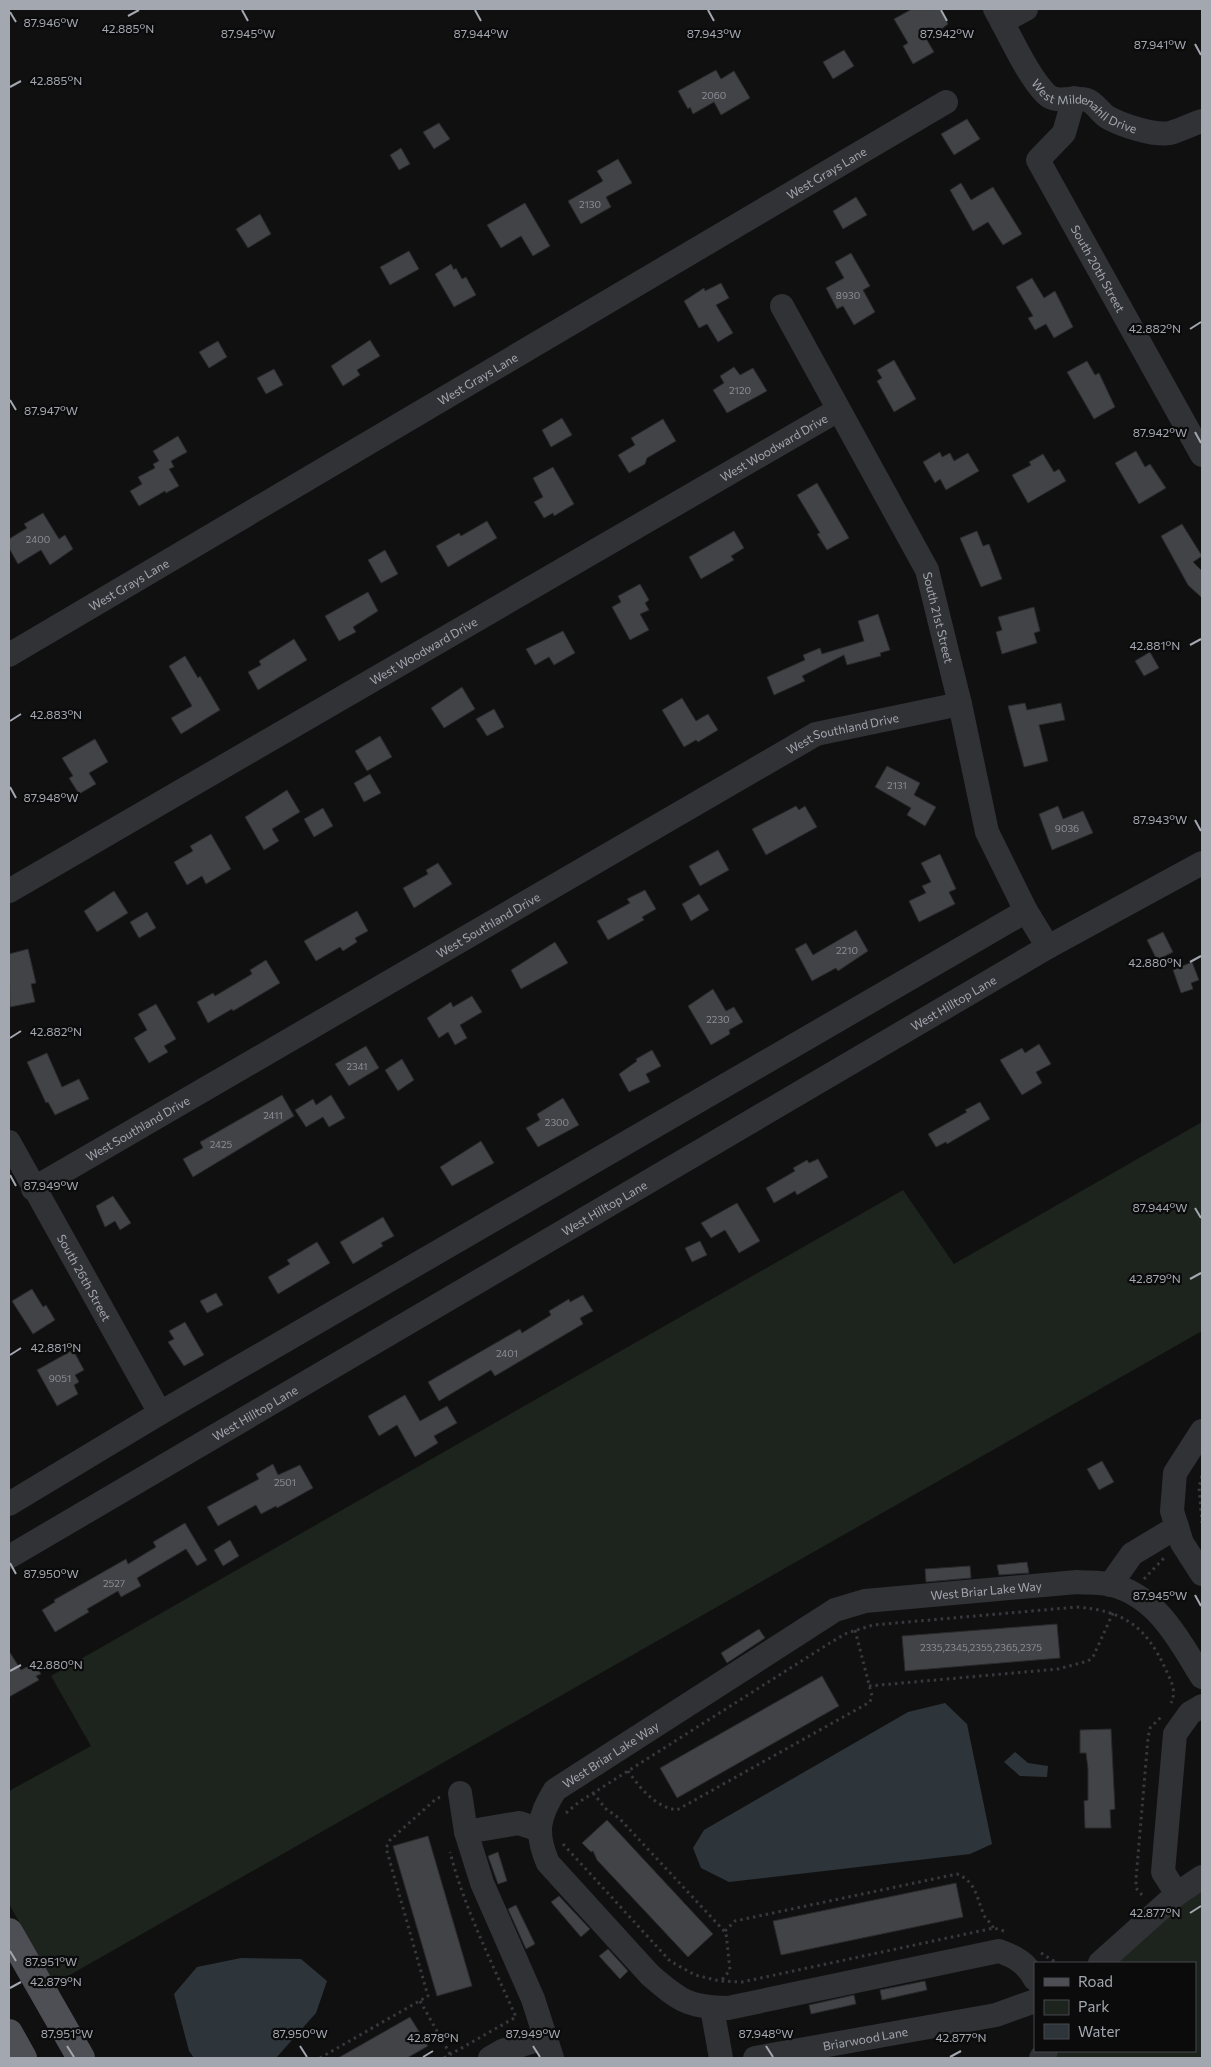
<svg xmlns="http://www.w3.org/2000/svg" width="1211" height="2067" font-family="Commissioner,sans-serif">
  <rect width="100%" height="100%" fill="#101011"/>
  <path fill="#1d231d" d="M1202,1122V1331L54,1984L9,1904V1791L91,1746L51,1676L903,1190L954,1264Z
    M1202,1888V2058H1053L1058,2051H1195V1963H1116L1173,1911Z"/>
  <path fill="#2d353a" d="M945,1703L967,1724L992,1844L970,1854L729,1882L701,1868L693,1848L704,1830L908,1712Z
    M1015,1752L1028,1763L1048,1766L1047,1777L1020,1776L1004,1762Z
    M241,1958L301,1959L327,1981L316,2013L276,2058H194L189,2051L174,1994L197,1967Z"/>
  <path fill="#424346" stroke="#2a2a2d" d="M912,9H940L948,24L927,40L934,52L913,64L903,46L908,43L894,19Z
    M844,50L854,66L833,79L823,62Z
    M716,70L721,79L734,71L750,98L721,115L714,102L693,114L690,107L688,109L678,91Z
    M967,119L980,139L954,155L941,134Z
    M439,123L450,139L434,149L423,132Z
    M401,148L410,164L399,170L390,155Z
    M618,159L632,183L606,197L611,207L581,224L568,201L603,181L597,171Z
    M961,183L971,200L993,187L1022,234L1003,245L988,222L973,231L950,190Z
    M856,197L867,215L843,229L833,211Z
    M525,203L550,246L533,256L521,236L501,248L487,225Z
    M260,214L271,234L248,248L236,229Z
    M409,251L419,269L390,285L380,267Z
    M851,253L870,286L863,290L875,312L854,325L843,306L837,309L826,288L844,278L835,262Z
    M451,264L454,270L456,268L462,279L466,277L476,295L454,307L435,274Z
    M1032,278L1044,298L1055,291L1073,327L1054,338L1046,324L1035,330L1028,318L1033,316L1016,287Z
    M721,283L729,298L716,305L733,333L718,342L707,324L699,328L684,301L704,288L705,291Z
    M370,340L380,356L357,370L360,375L343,386L331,366Z
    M218,341L227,357L209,368L199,352Z
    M894,360L916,399L894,412L877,381L882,378L877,370Z
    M1087,361L1095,375L1099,373L1115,407L1094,419L1067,372Z
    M734,367L740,375L753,368L767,391L727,413L713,390L724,383L720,376Z
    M274,369L283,385L266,394L257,378Z
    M562,418L572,435L551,447L542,430Z
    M663,419L676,441L647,458L645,464L629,473L618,455L635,445L631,438Z
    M178,436L187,452L171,461L174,467L169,469L179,486L166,493L165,491L139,506L130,491L142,484L138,477L155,468L153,464L159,461L153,451Z
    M1136,451L1145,467L1150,464L1166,488L1139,504L1115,463Z
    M940,452L942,457L950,453L954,461L968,453L979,471L946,490L940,479L935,483L923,462Z
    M1043,454L1054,472L1059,469L1066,481L1028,503L1012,475L1031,465L1029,462Z
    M553,467L574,504L554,516L553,513L544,518L534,502L543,497L533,478Z
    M817,483L849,538L827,550L817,534L820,533L797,495Z
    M43,513L59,539L65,535L73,549L50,565L41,550L18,564L9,548V539L27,528L24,524Z
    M487,521L497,538L448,567L436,546L459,533L461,536Z
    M1182,524L1202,556L1193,562L1202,571V598L1188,585L1161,536Z
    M734,531L744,548L731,556L734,560L701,579L689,557Z
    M977,531L983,546L989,544L1002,579L981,587L960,538Z
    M385,550L398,574L381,583L368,560Z
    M640,584L649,600L645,603L649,610L640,614L649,630L630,640L612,607L621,602L618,596Z
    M368,592L378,611L353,627L356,632L339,641L325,616Z
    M1034,607L1040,631L1034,633L1037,643L1002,654L996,632L1002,630L998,617Z
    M878,614L890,650L880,653L881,656L847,665L844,655L802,676L805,681L774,695L767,677L805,660L803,655L820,648L822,654L864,641L858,621Z
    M563,631L575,653L554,665L549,657L535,665L526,649Z
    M294,639L307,660L258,690L248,672L261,665L259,661Z
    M1150,652L1159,668L1144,676L1135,661Z
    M185,656L198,678L200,676L220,710L181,734L171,718L192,706L169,666Z
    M462,687L475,709L444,728L431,708Z
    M682,698L696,721L708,714L718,730L698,742L696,740L684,747L662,710Z
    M1025,703L1027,710L1061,703L1065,720L1039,725L1048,761L1024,767L1008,706Z
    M494,709L504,727L487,736L476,719Z
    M380,736L392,757L367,771L355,751Z
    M95,739L108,762L89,773L96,784L79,794L69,778L73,776L62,758Z
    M887,766L920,783L914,795L936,807L925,826L907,815L911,808L875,787Z
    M370,774L381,793L364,802L354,783Z
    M287,790L300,812L272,829L279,841L264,850L245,817Z
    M796,806L799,810L805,806L817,827L766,855L752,829Z
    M1058,806L1063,819L1083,811L1093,833L1052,850L1039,814Z
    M323,808L333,826L314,837L304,819Z
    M211,834L231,869L206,884L202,876L187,885L174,862L193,851L190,846Z
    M718,850L729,870L700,886L689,866Z
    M940,854L956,889L949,892L955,904L919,922L909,901L926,893L922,886L931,882L921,863Z
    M438,863L452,884L414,908L403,888L428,874L426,870Z
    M645,890L656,909L642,917L644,920L608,940L597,921L630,903L627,899Z
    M114,891L128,913L97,932L84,911Z
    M699,894L709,910L691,921L682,904Z
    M357,911L368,931L355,938L357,942L343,951L340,947L316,961L304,941Z
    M147,912L156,928L139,938L130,922Z
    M856,930L868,951L838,971L836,968L812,981L795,949L806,943L813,955Z
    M1163,932L1173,952L1157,960L1147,940Z
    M555,942L568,963L521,989L511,970Z
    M28,949L36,983L31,984L35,1002L10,1007L9,954Z
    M266,960L280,983L233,1011L232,1009L208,1023L197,1002L213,993L215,996L252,974L250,970Z
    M1192,962L1199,980L1191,983L1193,989L1181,993L1173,970Z
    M713,989L726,1011L734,1007L743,1022L729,1030L730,1034L711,1045L688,1006Z
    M472,996L482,1012L460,1025L467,1038L455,1045L448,1032L439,1038L427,1018L451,1002L453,1007Z
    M156,1004L176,1039L164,1046L168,1052L149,1063L134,1038L147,1030L138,1014Z
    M1039,1044L1051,1064L1036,1072L1042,1083L1022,1095L1000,1060L1022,1048L1025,1053Z
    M366,1046L379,1068L349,1086L335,1064Z
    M652,1050L661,1066L646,1074L650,1082L629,1092L619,1074L637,1061L636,1059Z
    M47,1053L62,1087L79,1079L89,1099L55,1115L48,1102L46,1103L27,1062Z
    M402,1059L414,1080L398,1091L385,1070Z
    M282,1095L294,1116L193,1177L183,1159L203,1148L200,1142Z
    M331,1095L345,1118L329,1127L323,1117L306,1127L295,1110L313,1099L316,1105Z
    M563,1098L579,1125L538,1147L526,1128L540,1120L537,1114Z
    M980,1102L990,1119L947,1144L946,1142L936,1147L928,1134L967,1112L965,1110Z
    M481,1141L494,1163L452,1186L440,1167Z
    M818,1159L828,1177L797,1195L795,1191L774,1203L766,1188L795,1171L793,1168L807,1160L809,1163Z
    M113,1196L131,1223L120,1230L115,1221L105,1227L96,1206Z
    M737,1203L760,1241L739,1253L725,1230L711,1238L701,1223Z
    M383,1217L394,1236L381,1243L383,1246L353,1264L340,1242Z
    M700,1241L707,1255L692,1262L685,1248Z
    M317,1242L330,1263L278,1294L268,1277L290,1264L287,1260Z
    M32,1289L43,1307L46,1305L55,1320L33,1334L12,1301Z
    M216,1293L223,1305L207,1313L200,1301Z
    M583,1295L593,1311L580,1318L583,1324L495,1376L491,1370L439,1401L428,1382L520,1329L522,1333L551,1315L549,1311L569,1299L570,1302Z
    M185,1322L204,1355L184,1366L168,1342L174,1339L169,1331Z
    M73,1350L84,1370L75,1375L79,1382L74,1385L78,1394L57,1406L37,1370Z
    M405,1395L420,1421L447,1406L457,1423L434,1436L438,1443L415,1457L397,1425L379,1436L368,1416Z
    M1102,1461L1114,1482L1099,1490L1087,1469Z
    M273,1464L278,1475L300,1465L313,1488L277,1508L276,1506L261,1514L256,1505L218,1526L207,1507L259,1479L256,1474Z
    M185,1523L207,1560L197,1566L186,1549L137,1578L141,1586L121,1597L118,1591L87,1609L89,1612L55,1632L42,1610L55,1602L54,1600L126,1559L128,1564L156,1547L153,1542Z
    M230,1540L239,1556L223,1566L214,1550Z
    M1027,1562L1029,1573L999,1575L997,1565Z
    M970,1566L971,1578L926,1582L925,1569Z
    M1057,1624L1060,1658L905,1671L902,1636Z
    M759,1629L765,1638L727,1663L721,1653Z
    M9,1651L21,1670L34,1663L41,1674L36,1676L39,1680L9,1697Z
    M822,1676L839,1706L677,1798L660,1768Z
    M1111,1729L1115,1809L1110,1810L1111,1828H1085L1084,1801L1088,1800V1769L1086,1753H1080V1730Z
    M607,1820L713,1934L688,1957L597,1860L593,1851L591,1852L582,1843Z
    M428,1836L472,1986L437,1996L393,1846Z
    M498,1852L507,1881L498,1884L488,1856Z
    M956,1883L963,1917L781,1955L773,1921Z
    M559,1896L590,1929L581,1937L551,1902Z
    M516,1905L535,1944L526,1949L508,1909Z
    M608,1949L628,1971L620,1979L599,1956Z
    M925,1981L927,1990L882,2000L880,1990Z
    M854,1995L856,2004L811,2014L809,2005Z
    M410,2017L428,2046L407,2058H338Z"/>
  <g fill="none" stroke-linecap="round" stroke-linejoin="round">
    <path stroke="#37393d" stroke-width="3" stroke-dasharray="2.5 4" stroke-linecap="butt" d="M1202,1476L1199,1487L1202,1523
      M1144,1579L1165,1557
      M869,1686L1058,1669L1088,1661L1093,1657L1113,1613
      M628,1771C640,1788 655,1807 677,1810L870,1702L872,1696L855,1630
      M593,1793L606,1809L619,1818L726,1933L730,1970L721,1981
      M566,1813L579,1802L833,1641L847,1633L873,1625L1077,1607C1124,1611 1146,1626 1166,1670C1171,1681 1177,1691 1171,1703
      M563,1844L670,1961L695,1975L720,1981L742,1982L994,1928L1004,1931
      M1142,1895L1136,1888V1879L1148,1738L1150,1728L1162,1716
      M725,1931L735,1921L957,1874C975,1881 977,1897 983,1913C985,1919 991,1922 994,1929
      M1041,1953L1057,1963
      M420,2001L450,2054
      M320,2058L428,1996L386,1848L390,1840L437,1798L443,1797
      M444,2058L516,2017C492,1963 465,1910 450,1852"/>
    <g stroke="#313236" stroke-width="24">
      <path id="s1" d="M995,9C1009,33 1027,75 1046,94C1057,105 1074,95 1087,100C1094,102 1100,112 1107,117C1121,125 1154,136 1170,133C1181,130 1192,124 1202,121"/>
      <path d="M1002,22L1026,9"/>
      <path id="s2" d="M1074,98L1064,133L1038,160L1202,455"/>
      <path id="s3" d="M782,306L927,570L960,704L987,832L1026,911L1048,947"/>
      <path id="s4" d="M9,655L946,102"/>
      <path id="s5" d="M9,891L838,410"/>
      <path id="s6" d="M9,1142L160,1413"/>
      <path id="s7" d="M33,1189L816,734L960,704"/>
      <path d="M1202,1431L1175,1473L1172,1511L1182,1543L1202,1574"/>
      <path d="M9,1504L160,1413L1026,911"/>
      <path id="s8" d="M9,1557L1048,947L1202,863"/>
      <path d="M1110,1585L1132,1554L1177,1527"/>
      <path d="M460,1793L466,1832L482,1883L533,1999L552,2058"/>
      <path d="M466,1832L519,1823L540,1830"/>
      <path d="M1177,1894L1163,1872L1175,1734L1190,1713L1202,1706"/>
      <path d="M1100,1963L1177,1894L1202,1877"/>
      <path id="s9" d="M1035,1979C1026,1963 1016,1957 999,1951L728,2008C688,2007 680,2001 650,1975L548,1863C535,1833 538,1817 555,1790L835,1610L865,1601L1077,1582C1088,1583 1101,1582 1112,1585C1158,1597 1179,1640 1202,1677"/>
      <path d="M712,2008L721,2058"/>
      <path d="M490,2058L502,2051L544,2038"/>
      <path id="s10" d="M755,2058L996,2015L1035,2001"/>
      <path d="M1041,2058L1046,2051"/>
    </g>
    <path stroke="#4e4f54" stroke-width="28" d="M9,1932L81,2058
      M9,2033L23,2058"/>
  </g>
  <path fill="none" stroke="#a3a7b0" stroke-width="2" d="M242,10L248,21M475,10L481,21M708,10L714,21M941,10L947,21M10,12L16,22M128,16L139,10M1195,44L1201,55M10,87L21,81M1190,329L1201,322M10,400L16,410M1195,432L1201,443M1190,645L1201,639M10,721L21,714M10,787L16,798M1195,820L1201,831M1190,962L1201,956M10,1038L21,1031M10,1175L16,1186M1195,1208L1201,1218M1190,1279L1201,1273M10,1355L21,1348M10,1563L16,1574M1195,1595L1201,1606M10,1671L21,1665M1190,1913L1201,1906M10,1951L16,1961M10,1988L21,1982M67,2046L74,2057M300,2046L307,2057M533,2046L540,2057M766,2046L773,2057M423,2057L433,2051M950,2057L961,2051"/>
  <g text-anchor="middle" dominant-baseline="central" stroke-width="4.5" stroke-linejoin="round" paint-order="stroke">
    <g font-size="10" fill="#8b8e96">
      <text x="714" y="95">2060</text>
      <text x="590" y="204">2130</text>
      <text x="848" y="295">8930</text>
      <text x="740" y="390">2120</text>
      <text x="38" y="539">2400</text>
      <text x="897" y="785">2131</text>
      <text x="1067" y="828">9036</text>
      <text x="847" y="950">2210</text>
      <text x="718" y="1019">2230</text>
      <text x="357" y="1066">2341</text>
      <text x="273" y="1115">2411</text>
      <text x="557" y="1122">2300</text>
      <text x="221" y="1144">2425</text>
      <text x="507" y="1353">2401</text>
      <text x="60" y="1378">9051</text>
      <text x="285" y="1482">2501</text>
      <text x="114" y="1583">2527</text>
      <text x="981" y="1647">2335,2345,2355,2365,2375</text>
    </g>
    <g font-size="12" fill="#a3a7b0" stroke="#0b0b0c">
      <text stroke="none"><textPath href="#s1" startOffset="141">West Mildenahll Drive</textPath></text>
      <text stroke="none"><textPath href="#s4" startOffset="949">West Grays Lane</textPath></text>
      <text stroke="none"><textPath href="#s2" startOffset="198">South 20th Street</textPath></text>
      <text stroke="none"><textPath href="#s4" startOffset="544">West Grays Lane</textPath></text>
      <text stroke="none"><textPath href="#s5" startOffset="884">West Woodward Drive</textPath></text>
      <text stroke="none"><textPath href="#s4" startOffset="139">West Grays Lane</textPath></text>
      <text stroke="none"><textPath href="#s3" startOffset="350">South 21st Street</textPath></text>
      <text stroke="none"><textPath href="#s5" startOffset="479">West Woodward Drive</textPath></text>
      <text stroke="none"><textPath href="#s7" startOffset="931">West Southland Drive</textPath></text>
      <text stroke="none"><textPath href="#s7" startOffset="526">West Southland Drive</textPath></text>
      <text stroke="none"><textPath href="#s8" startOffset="1095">West Hilltop Lane</textPath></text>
      <text stroke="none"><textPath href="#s7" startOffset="121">West Southland Drive</textPath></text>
      <text stroke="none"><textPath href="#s8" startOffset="690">West Hilltop Lane</textPath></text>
      <text stroke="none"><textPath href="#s6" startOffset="155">South 26th Street</textPath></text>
      <text stroke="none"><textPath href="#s8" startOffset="285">West Hilltop Lane</textPath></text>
      <text stroke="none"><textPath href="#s9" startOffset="1126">West Briar Lake Way</textPath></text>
      <text stroke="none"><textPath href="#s9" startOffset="706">West Briar Lake Way</textPath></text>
      <text stroke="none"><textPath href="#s10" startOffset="112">Briarwood Lane</textPath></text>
    </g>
  </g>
  <g font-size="12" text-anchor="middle" fill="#a3a7b0" stroke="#0b0b0c" stroke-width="4.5" stroke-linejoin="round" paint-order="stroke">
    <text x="51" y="27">87.946°W</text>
    <text x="128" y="33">42.885°N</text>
    <text x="248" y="38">87.945°W</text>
    <text x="481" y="38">87.944°W</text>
    <text x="714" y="38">87.943°W</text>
    <text x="947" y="38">87.942°W</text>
    <text x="1160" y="49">87.941°W</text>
    <text x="56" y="85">42.885°N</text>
    <text x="1155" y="333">42.882°N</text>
    <text x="51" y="415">87.947°W</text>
    <text x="1160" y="437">87.942°W</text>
    <text x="1155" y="650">42.881°N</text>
    <text x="56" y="719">42.883°N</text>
    <text x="51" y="802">87.948°W</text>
    <text x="1160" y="824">87.943°W</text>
    <text x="1155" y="967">42.880°N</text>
    <text x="56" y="1036">42.882°N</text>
    <text x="51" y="1190">87.949°W</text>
    <text x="1160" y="1212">87.944°W</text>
    <text x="1155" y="1283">42.879°N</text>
    <text x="56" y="1352">42.881°N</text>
    <text x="51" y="1578">87.950°W</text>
    <text x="1160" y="1600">87.945°W</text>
    <text x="56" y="1669">42.880°N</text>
    <text x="1155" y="1917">42.877°N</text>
    <text x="51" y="1966">87.951°W</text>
    <text x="56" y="1986">42.879°N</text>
    <text x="67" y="2038">87.951°W</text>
    <text x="300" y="2038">87.950°W</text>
    <text x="533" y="2038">87.949°W</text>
    <text x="766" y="2038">87.948°W</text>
    <text x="433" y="2042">42.878°N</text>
    <text x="961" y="2042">42.877°N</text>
  </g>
  <rect width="1211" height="2067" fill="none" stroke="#a3a7b0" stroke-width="20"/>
  <rect x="1034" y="1962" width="162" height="90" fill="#0b0b0c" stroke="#48494e"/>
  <rect x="1044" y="1978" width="25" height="8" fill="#4e4f54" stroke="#48494e"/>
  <text x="1078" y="1987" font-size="15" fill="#a3a7b0">Road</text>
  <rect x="1044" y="2000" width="25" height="15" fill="#1d231d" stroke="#48494e"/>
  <text x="1078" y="2012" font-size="15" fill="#a3a7b0">Park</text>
  <rect x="1044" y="2024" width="25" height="15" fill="#2d353a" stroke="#48494e"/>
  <text x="1078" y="2037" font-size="15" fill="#a3a7b0">Water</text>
</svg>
